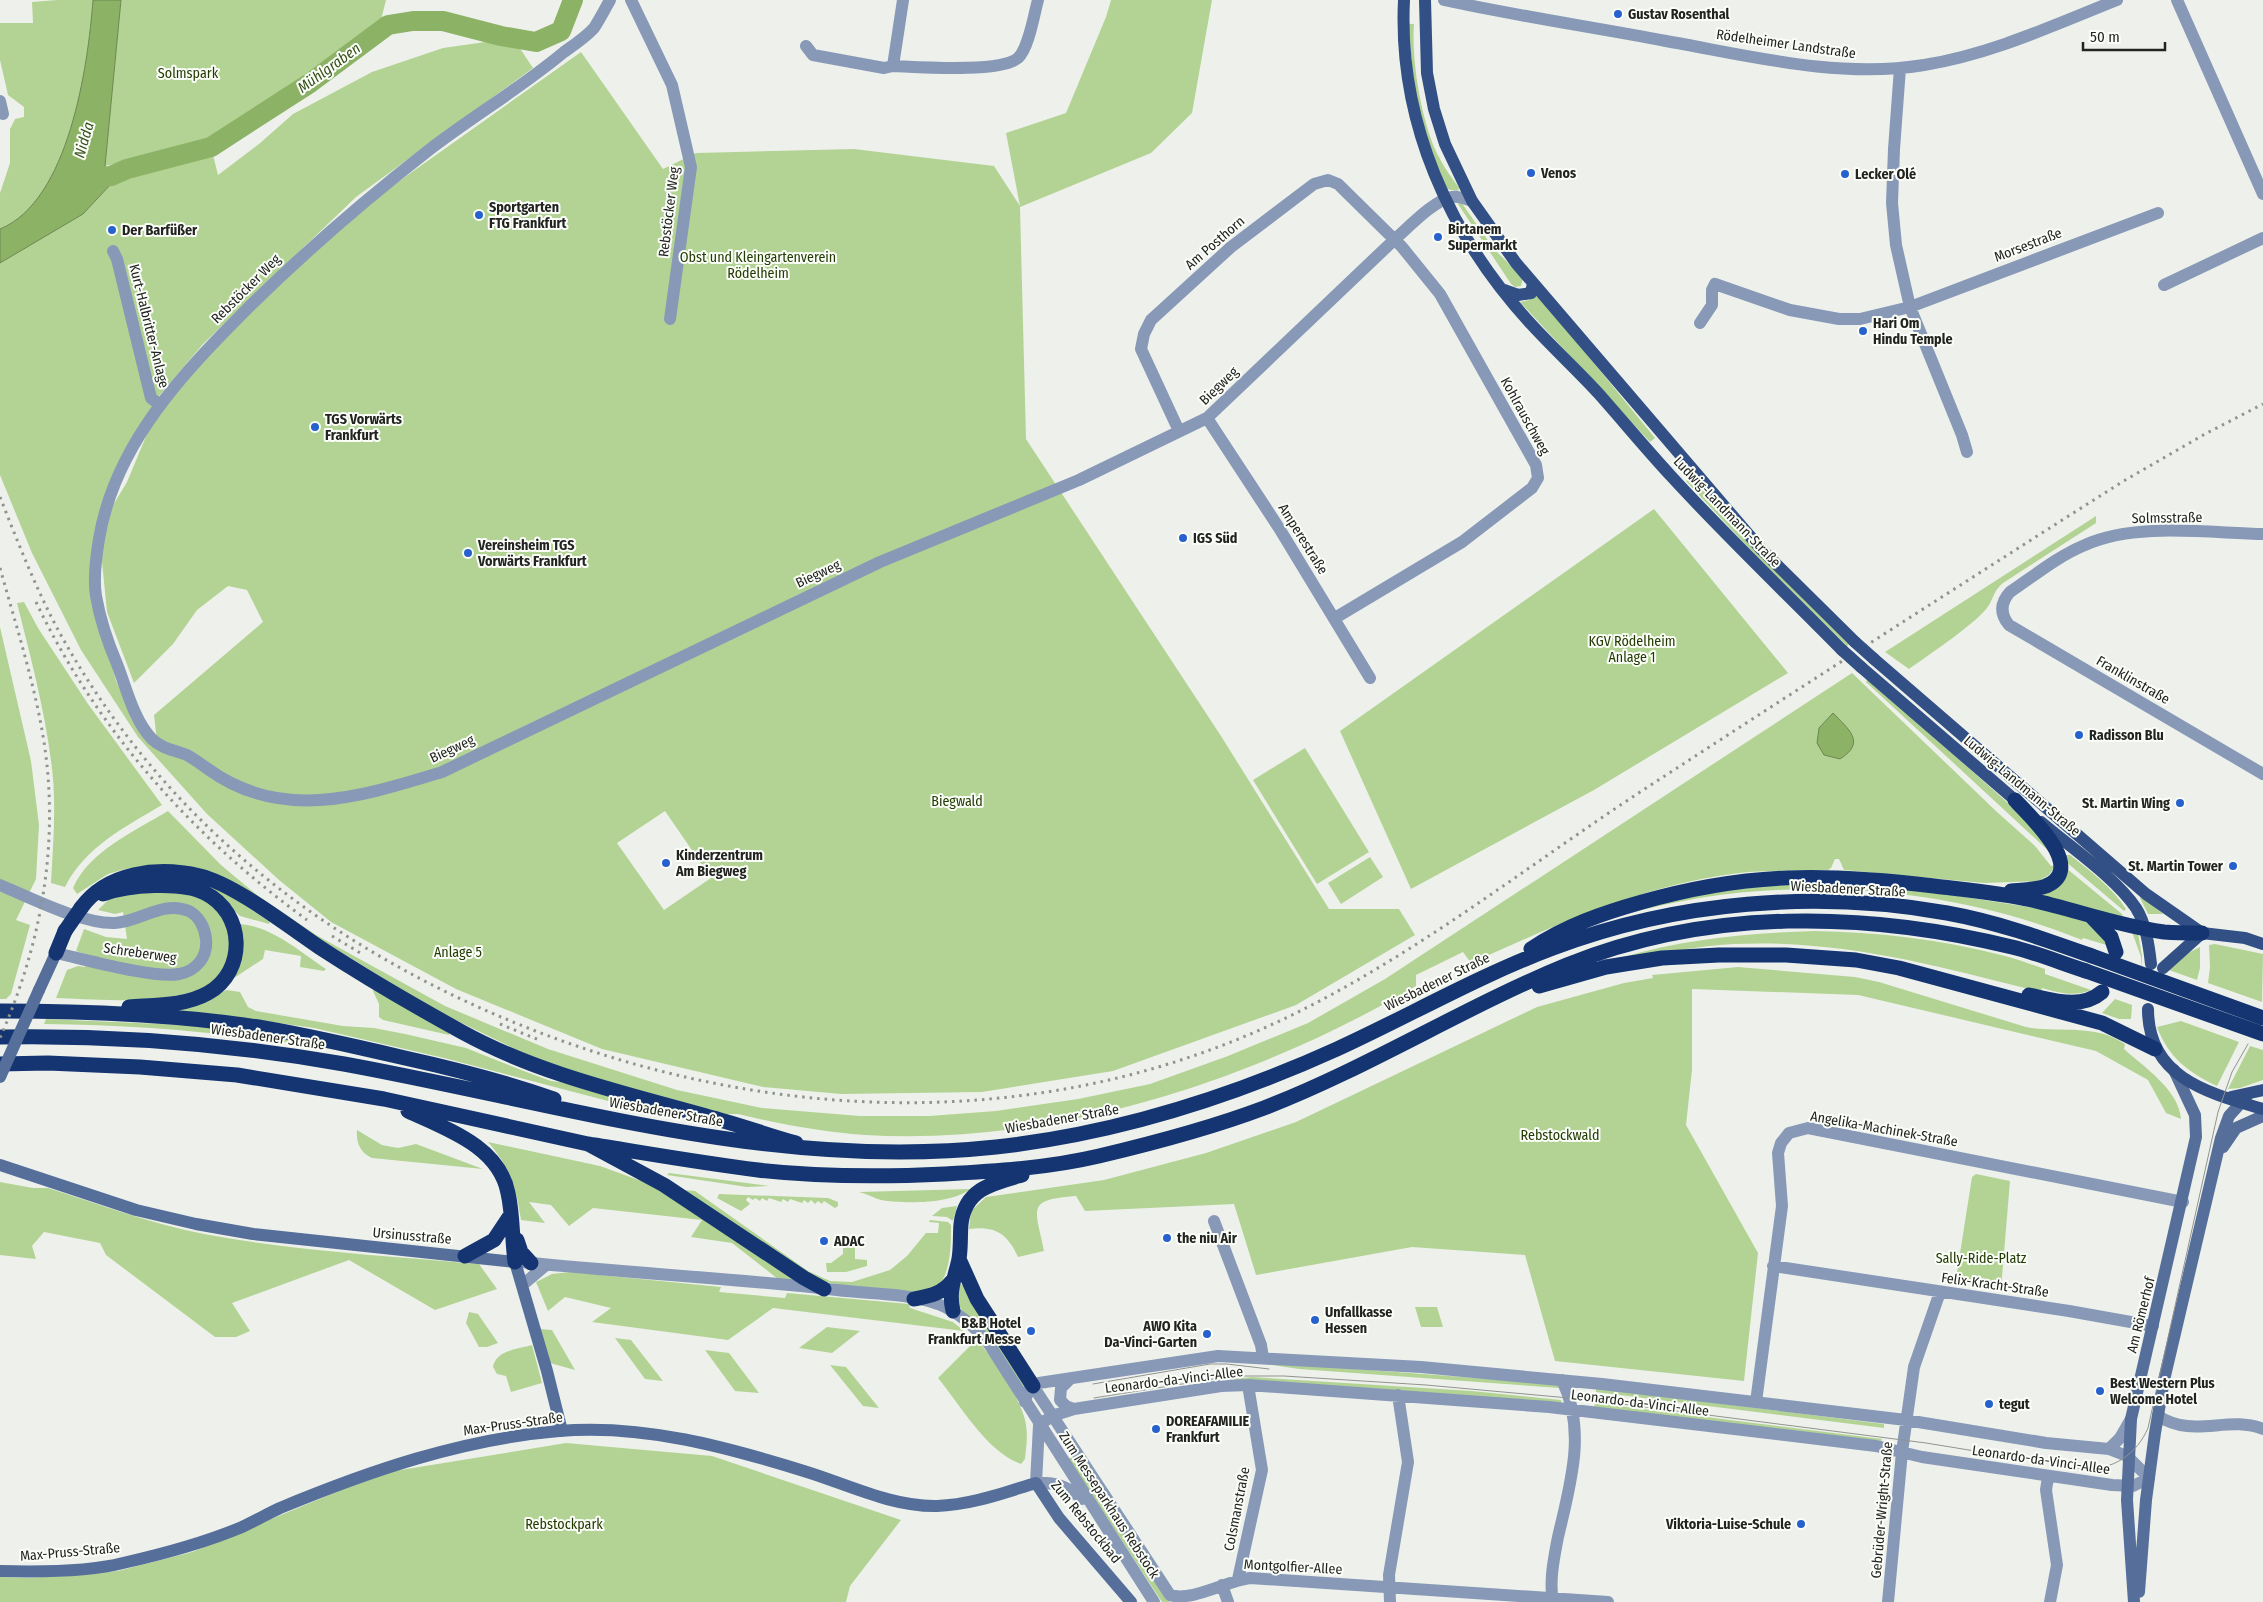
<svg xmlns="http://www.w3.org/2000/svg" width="2263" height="1602" font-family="'Fira Sans Condensed',sans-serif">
  <rect width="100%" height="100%" fill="#eef1eb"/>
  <path fill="#b3d394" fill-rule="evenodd" d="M57,0H93C88,66 69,201 0,229V193L10,163V129L15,119L24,117V107L8,95L0,60V23H33L32,2Z
    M121,0H386L381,20L304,75L217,143L105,166Z
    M1111,0H1212L1192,113L1151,153L1020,207L1026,439L1221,736L1329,909H1399L1415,935L1296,1005L1113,1071L982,1092L841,1094L763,1087L602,1049L456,989L331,922L279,880L207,814L138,737L81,650L32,553L0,475V263L83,214L110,185L180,157L211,147L218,175L259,144L293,114L372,72L443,48L513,38L533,68L356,197L203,344L159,396L106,501L93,547L96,605L116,681L139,730L158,750L154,715L263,622L247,590L228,586L197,610L173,644L134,683L107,612L101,552L112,507L127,482L152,422L218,343L333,235L381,194L581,52L663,169L696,153L854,149L994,166L1020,206L1006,133L1066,113L1106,17ZM665,811L711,878L664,910L617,843Z
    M1409,24H1414C1411,60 1422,127 1440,159C1445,169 1453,179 1459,188L1458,191L1446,189L1426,139L1413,84Z
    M1461,202L1494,249L1523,278L1521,286L1515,287L1511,284L1458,204Z
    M1536,292L1655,438L1650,442L1520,302L1529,300Z
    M1691,477L1747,540L1850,644L1847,646L1759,559L1686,481Z
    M1654,509L1788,673L1594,790L1411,889L1340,731Z
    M2096,516V523L2003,583C1993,592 1995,595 1989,605C1980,621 1927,656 1909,669L1885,652Z
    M24,602L38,628L88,704L162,805C125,827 85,847 65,887L51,883C53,843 57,801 51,761C44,707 30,655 17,603Z
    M0,627L31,761L39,825L36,879L16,920L30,925L11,994L6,999H0Z
    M1852,673L1997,812L2035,846L2051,866H2055L2049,875L2038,881L1984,883L1844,870L1839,859H1835L1831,868L1828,870C1801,871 1774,870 1748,872C1650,882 1560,923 1471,963L1463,952L1416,975V986C1254,1081 1054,1146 865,1135C822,1132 780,1124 738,1114H726L648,1095L567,1071L517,1050L433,1009L247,894L147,867L125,869L108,874L77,894L73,888C89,851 135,831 168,811L221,865L257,895L316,935L445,1006L548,1049L677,1090L762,1108L860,1116H929L996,1111L1078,1099L1150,1084L1228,1056L1308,1023L1385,979Z
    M1868,678L2019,813L2037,832L2053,855L1866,682Z
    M1305,748L1369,852L1317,884L1253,780Z
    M2065,855H2070C2090,871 2112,887 2126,909L2124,911L2065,861Z
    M1370,857L1383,877L1341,904L1328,883Z
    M2066,868L2122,914L2123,918L2032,893Z
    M206,884L234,898L270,922L269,924L240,916Z
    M1803,884L1869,886L1925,891L2048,910L2090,922L2110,946L2083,938L2082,940C1942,883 1773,873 1627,914C1684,895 1743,886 1803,884Z
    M174,892C202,897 215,901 227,928C231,937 230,944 229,954C226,1013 96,999 56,998L67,970L78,966L85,967L88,955L76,951L84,929L106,937L127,939L123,912L115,914L98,910L109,899L134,893Z
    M2142,896L2163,914H2148L2140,898Z
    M239,924C272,926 300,952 326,969L324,971L300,967L301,956L265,950L263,959L231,980Z
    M1814,931C1877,932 1940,939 2001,955C2017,959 2030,964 2045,969V974L2091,990C2073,997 2060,993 2042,988L2041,992C1938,966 1841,939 1734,944C1695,946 1658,955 1620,958C1684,939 1748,933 1814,931Z
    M2132,932L2138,933L2142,956V971L2141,957Z
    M2215,944L2263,954L2262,1002L2208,983L2210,967L2209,945Z
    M2200,947V968L2197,980L2169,970L2188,953Z
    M1738,967L1855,977L1879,982L2026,1027C2060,1033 2095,1023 2125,1044L2124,1049C2144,1067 2179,1090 2181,1119L2166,1113L2148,1080L2096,1051L1858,995L1692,989V1070L1686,1125L1758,1253L1744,1381L1555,1361L1525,1255L1412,1247L1256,1275L1234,1204L1085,1211L1076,1196C1026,1200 1035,1207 1044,1251L1018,1257C1007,1233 995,1226 969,1229L971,1211L986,1197L1104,1180L1206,1153L1296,1122L1537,1007L1624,983L1653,978L1652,975Z
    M374,988L449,1033V1035L383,1020L379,1017V1004L373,991Z
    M227,990L240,992L248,1007L256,1011L343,1026L374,1028L405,1034L466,1048L529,1073L551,1081L569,1083L693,1120L627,1106L444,1058L314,1028L215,1014L165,1010Z
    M2115,999L2132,1005L2131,1019H2119L2102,1013Z
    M46,1019L184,1025L275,1036L357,1053C250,1035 151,1025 44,1024Z
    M2181,1021L2239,1042L2217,1086C2189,1073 2168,1057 2157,1027Z
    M2250,1046L2263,1050V1080L2240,1088L2228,1089Z
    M357,1130L382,1145L398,1148L416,1144L483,1169L372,1158C360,1153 356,1142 357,1130Z
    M488,1142L600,1166L644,1182L679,1201L800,1282L778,1279L732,1243L691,1237L702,1220L593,1208L569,1226L551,1205L529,1202L545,1223L521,1220C516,1187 511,1169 488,1142Z
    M669,1173L770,1186L747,1187L667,1175Z
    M1976,1174L2010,1181L2001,1289L1959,1282L1956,1279L1972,1177Z
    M0,1182L33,1188H48C99,1204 151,1224 204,1234C294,1251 388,1256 479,1264L497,1289L435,1310L349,1260L232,1303L250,1331L236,1337H215L106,1255L100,1243L44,1232L32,1246L36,1259L0,1255Z
    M970,1189C952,1204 905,1204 881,1200C874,1198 867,1194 859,1192Z
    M684,1190L695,1191L808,1271L830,1281L852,1282L890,1270L907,1256L926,1233H938L939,1223L929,1222L930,1220L948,1222L951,1225C951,1244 951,1265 942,1281C929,1303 841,1286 818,1280Z
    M719,1194L828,1198L838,1202V1206L835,1208L824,1201L822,1204L818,1201L815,1204L811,1200L808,1203L804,1200L802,1203L790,1199L788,1202L783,1199L781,1202L769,1198L767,1201L762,1198L760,1201L755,1198L753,1200L748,1197L746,1200L750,1204L741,1211L717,1198Z
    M957,1206L953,1221L947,1217L932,1216L942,1208Z
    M843,1246H855V1259L867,1260V1266L846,1272H827L826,1263H831L843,1254Z
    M570,1272L721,1287L719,1292L785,1298L787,1293L909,1304L910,1308L953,1322L964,1331L773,1308L728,1340L592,1322L611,1308L565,1297L548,1311L536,1282L552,1274Z
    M958,1282L963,1286L1028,1388L1024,1390L958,1305Z
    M1415,1307H1437L1443,1327H1421Z
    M469,1312L478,1314L498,1343L487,1347H479L466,1323Z
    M827,1327L860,1331L832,1353L799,1348Z
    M540,1329L552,1330L575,1370L550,1363Z
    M615,1338L631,1340L663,1381L645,1379Z
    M978,1341C994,1360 1023,1401 1026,1425C1028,1436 1026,1448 1025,1459L1021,1464C987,1452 961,1406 938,1378L971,1345Z
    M532,1345L542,1383L511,1392L506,1376L497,1374L493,1367C496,1350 518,1349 532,1345Z
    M705,1350L729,1353L759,1393L735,1391Z
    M1238,1360L1557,1384L1559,1388L1299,1369Z
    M830,1365L846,1367L879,1408L863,1406Z
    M1252,1377L1472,1391L1561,1400L1562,1404L1223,1380Z
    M1596,1388L1884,1424V1428L1596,1392Z
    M1595,1403L1882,1439L1881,1443L1594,1408Z
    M566,1443L712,1456L901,1520L850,1586L846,1602H0V1577L30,1578L118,1571L192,1552L382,1473Z
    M1068,1458H1074L1170,1602H1162Z"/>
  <path fill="#8bb265" stroke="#6c8751" d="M93,0H121L105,166L111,176L110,185L83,214L0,263V229C69,201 88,66 93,0Z
    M1833,713C1848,729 1867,742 1840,759L1824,755L1817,743L1819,728Z"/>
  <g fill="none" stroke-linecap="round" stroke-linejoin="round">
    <path stroke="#8bb265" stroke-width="20" d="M84,178L111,176L127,169L211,147L310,83L388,25L413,21H443L501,36L536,42L561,31L573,0"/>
    <path stroke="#8799b7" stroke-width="12" d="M610,0C605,9 600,19 594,28C586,37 574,45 564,52C521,88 473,116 429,150C366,199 307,250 250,306C184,372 115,443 99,539C96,557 93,578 96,596C100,619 108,643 117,664C126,687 134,721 152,739C162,749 175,750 187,755C194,759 201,764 208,769C282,823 363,796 442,772L880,562L1079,480L1207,418L1394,240C1408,228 1434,200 1452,197C1459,196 1466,199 1472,201
      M631,0L672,85L691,167L670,319
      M1444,0C1517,16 1592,27 1666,41C1751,56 1839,79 1924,65C1992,54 2054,25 2117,0
      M2177,0L2263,194
      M806,46L813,55L884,68L893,66C919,67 1000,73 1018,58C1029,48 1034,14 1038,0
      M893,66L903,0
      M1900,68L1894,149L1892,203L1896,245L1910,307L1962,435L1967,452
      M0,101L3,114
      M113,251L117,259L151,398L160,405
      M2164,285L2263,238
      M1700,323L1712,305V290L1715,284L1790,310L1839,319H1860L1910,307L2158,213
      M1207,418L1279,528L1370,678
      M1179,431L1141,349L1144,334L1151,320L1231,247L1314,184L1328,180L1338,184L1402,247L1440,294L1536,465L1538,478L1532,488L1462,542L1335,618
      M2263,534C2209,533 2135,522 2085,545C2058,556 2034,576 2010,592C2000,603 2000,614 2009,625L2263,774
      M0,885C31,898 82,924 115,923C140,922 163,900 189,911C199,916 205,928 206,939C208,957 196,971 179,974C154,979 84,959 56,953
      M1214,1221L1261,1345L1263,1358
      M522,1262C627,1273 732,1278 837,1290C869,1294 907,1293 938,1304C959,1312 975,1327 989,1344L1154,1602
      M1773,1266L2069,1311L2153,1326
      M526,1282L546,1265
      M1069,1380L1061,1388L1060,1400L1066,1406L1074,1409
      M1033,1386L1170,1595C1192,1602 1226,1581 1250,1578L1608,1602
      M1025,1402L1028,1391L1039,1383L1218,1356L1421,1367L1602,1384L1906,1420L2046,1443L2109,1449L2127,1456L2149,1478L2133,1486L2112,1485L1922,1457L1876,1446L1549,1407L1248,1385L1221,1386L1074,1409L1052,1416L1039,1425
      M1756,1402L1782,1206L1778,1153L1781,1143L1789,1133L1808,1128L2183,1202
      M2158,1416C2194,1439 2227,1415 2263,1429
      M1039,1425L1036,1483C1054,1482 1068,1486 1082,1499
      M2109,1449L2120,1438L2131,1419
      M2048,1477L2046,1490L2057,1565L2050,1602
      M1238,1579L1262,1470L1248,1385
      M1222,1585L1228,1602
      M1390,1602L1389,1575L1408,1462L1398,1395
      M1553,1602C1549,1581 1554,1558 1558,1537C1570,1485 1587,1431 1562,1380
      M1888,1602L1902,1452L1914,1367L1940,1292"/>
    <path stroke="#556e9a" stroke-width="12" d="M39,990L56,953
      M2223,1147L2236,1128L2263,1116
      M0,1165L136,1210L196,1224L253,1234L515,1262
      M515,1262L547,1371L562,1431
      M0,1571C37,1572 88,1572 123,1563C163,1554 204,1543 242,1527C255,1521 267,1514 280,1508C369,1471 462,1439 559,1431C644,1424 727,1447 807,1472C849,1485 892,1507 937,1506C971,1505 1003,1493 1036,1483L1059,1518L1131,1602
      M2139,1592L2146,1500L2155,1433L2164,1380L2221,1138L2229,1116L2247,1096
      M2134,1602L2127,1500L2131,1419L2196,1137L2195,1115L2174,1070"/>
    <path stroke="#325085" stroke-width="12" d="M1404,0C1398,121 1449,235 1531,324C1553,348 1577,370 1599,394C1623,421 1646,449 1671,476C1726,536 1785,592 1842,650
      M1425,0L1427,73L1434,109L1445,144L1472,201L1516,263L1761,549L1855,642
      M1504,290L1518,295L1531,293L1533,283
      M1874,659L2146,894L2202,933L2245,938L2263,944
      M1861,667L2022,806
      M2041,822C2069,846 2116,878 2136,908C2146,924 2149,946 2151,964
      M2163,968L2202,933
      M2148,1009C2148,1078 2208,1093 2263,1109
      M2231,1097L2263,1090"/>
    <path stroke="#143571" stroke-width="15" d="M2011,891C2023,890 2035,890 2046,886C2088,868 2029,816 2015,800
      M103,894C128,885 181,881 205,893C245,913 247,971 208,993C185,1006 155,1005 129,1007
      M81,908C107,872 158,866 200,876C234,884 288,926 319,947C365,977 413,1005 462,1032C542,1076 633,1095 720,1120C746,1127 770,1136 796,1143
      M2092,917L2111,937L2116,952
      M1531,949C1565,926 1603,913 1642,902C1747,872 1827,873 1934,886C1967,890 2000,893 2032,900C2076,910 2119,926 2164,932C2177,933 2190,933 2202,933
      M56,953L65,931
      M1539,986L1606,967L1662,958L1719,955H1786L1856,960L1899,968L2102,1023L2155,1049
      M2029,995C2053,1000 2081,1010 2102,992
      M0,1011C88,1011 177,1014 264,1028C311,1036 358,1047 405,1058C455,1069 505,1082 554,1099
      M0,1037C116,1035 230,1044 344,1064C563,1104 771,1171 996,1147C1114,1134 1229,1098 1337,1049C1409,1016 1478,976 1553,948C1677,901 1816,890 1947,913C1997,922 2044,939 2092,956
      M0,1064L48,1063L140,1067L237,1075L384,1099L588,1144L664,1185L804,1278L824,1289
      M408,1111C446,1129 499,1146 508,1193C513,1215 512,1239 515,1262
      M588,1144C645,1153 701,1163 758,1170C820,1177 883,1177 945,1174C997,1171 1048,1168 1099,1156C1154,1143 1211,1128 1264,1108C1368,1068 1464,1007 1567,965C1708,908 1866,911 2012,947C2037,953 2061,963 2086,971
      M517,1240L521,1252L531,1263
      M465,1256L494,1240L510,1216
      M959,1259L977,1299L1033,1386
      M914,1299C929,1296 942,1294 952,1281
      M953,1311C948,1291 955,1278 959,1259C961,1247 960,1235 961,1224C965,1189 993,1183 1022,1175"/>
    <path stroke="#91938f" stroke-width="1" d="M1093,1384L1210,1364H1227L1269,1369
      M1094,1398L1232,1376H1284L1426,1385L1591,1400L1926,1443L2085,1469C2113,1470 2137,1454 2148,1428L2218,1112L2232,1072L2248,1044"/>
    <path stroke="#91938f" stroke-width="3" stroke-dasharray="2.5 5" stroke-linecap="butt" d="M0,497C17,540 34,584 56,626C148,797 289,918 463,1000C730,1125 1037,1145 1304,1009C1421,950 1528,866 1637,794C1798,689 1960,585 2122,482L2205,434L2263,404
      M0,568C15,622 32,675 42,730C61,836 43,940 0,1038
      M36,602C97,730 192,836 307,920
      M332,936L362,954
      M500,1024L539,1040"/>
    <path stroke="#556e9a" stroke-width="12" d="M0,1077L39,990"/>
    <path stroke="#325085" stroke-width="12" d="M1855,642L1874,659
      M1842,650L1861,667"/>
    <path stroke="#143571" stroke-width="15" d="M65,931L81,908
      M2092,956L2263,1018
      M2086,971L2263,1034"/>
  </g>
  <g fill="#2661ce" stroke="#fbfef8" stroke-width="2">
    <circle cx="1618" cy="14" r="5"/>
    <circle cx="1531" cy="173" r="5"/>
    <circle cx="1845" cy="174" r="5"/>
    <circle cx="479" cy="215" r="5"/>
    <circle cx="112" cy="230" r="5"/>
    <circle cx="1438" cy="237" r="5"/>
    <circle cx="1863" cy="331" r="5"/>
    <circle cx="315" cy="427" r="5"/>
    <circle cx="1183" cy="538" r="5"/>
    <circle cx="468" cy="553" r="5"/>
    <circle cx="2079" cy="735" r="5"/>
    <circle cx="2180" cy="803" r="5"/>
    <circle cx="666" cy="863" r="5"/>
    <circle cx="2233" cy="866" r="5"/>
    <circle cx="1167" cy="1238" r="5"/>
    <circle cx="824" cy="1241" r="5"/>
    <circle cx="1315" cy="1320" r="5"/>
    <circle cx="1031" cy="1331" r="5"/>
    <circle cx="1207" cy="1334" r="5"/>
    <circle cx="2100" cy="1391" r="5"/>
    <circle cx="1989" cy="1404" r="5"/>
    <circle cx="1156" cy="1429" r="5"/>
    <circle cx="1801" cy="1524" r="5"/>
  </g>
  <g text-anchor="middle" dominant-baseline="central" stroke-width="4" stroke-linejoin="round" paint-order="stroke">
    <g font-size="14" font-weight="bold" fill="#232422" stroke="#fbfef8" text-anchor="start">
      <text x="1628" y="14">Gustav Rosenthal</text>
      <text x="1541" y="173">Venos</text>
      <text x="1855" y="174">Lecker Olé</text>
      <text x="489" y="207">Sportgarten<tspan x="489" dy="16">FTG Frankfurt</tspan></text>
      <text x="1448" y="229">Birtanem<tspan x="1448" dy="16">Supermarkt</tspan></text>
      <text x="122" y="230">Der Barfüßer</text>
      <text x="1873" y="323">Hari Om<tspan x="1873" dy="16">Hindu Temple</tspan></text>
      <text x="325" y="419">TGS Vorwärts<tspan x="325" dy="16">Frankfurt</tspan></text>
      <text x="1193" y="538">IGS Süd</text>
      <text x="478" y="545">Vereinsheim TGS<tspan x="478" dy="16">Vorwärts Frankfurt</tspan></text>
      <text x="2089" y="735">Radisson Blu</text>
      <text x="2170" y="803" text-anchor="end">St. Martin Wing</text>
      <text x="676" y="855">Kinderzentrum<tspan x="676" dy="16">Am Biegweg</tspan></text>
      <text x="2223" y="866" text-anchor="end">St. Martin Tower</text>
      <text x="1177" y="1238">the niu Air</text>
      <text x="834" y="1241">ADAC</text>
      <text x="1325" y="1312">Unfallkasse<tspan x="1325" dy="16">Hessen</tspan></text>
      <text x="1021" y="1323" text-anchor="end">B&amp;B Hotel<tspan x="1021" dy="16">Frankfurt Messe</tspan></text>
      <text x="1197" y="1326" text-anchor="end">AWO Kita<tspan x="1197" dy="16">Da-Vinci-Garten</tspan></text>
      <text x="2110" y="1383">Best Western Plus<tspan x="2110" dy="16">Welcome Hotel</tspan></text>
      <text x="1999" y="1404">tegut</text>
      <text x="1166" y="1421">DOREAFAMILIE<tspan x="1166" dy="16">Frankfurt</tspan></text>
      <text x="1791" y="1524" text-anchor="end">Viktoria-Luise-Schule</text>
    </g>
    <g font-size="14" fill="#232422" stroke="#fbfef8">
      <text transform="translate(1786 44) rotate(8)">Rödelheimer Landstraße</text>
      <text transform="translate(669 212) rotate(-83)">Rebstöcker Weg</text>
      <text transform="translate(1215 243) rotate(-41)">Am Posthorn</text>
      <text transform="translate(2028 245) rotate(-21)">Morsestraße</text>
      <text transform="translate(246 289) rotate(-45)">Rebstöcker Weg</text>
      <text transform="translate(149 326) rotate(76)">Kurt-Halbritter-Anlage</text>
      <text transform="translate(1219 386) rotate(-44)">Biegweg</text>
      <text transform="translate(1525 416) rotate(61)">Kohlrauschweg</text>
      <text transform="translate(1727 512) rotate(46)">Ludwig-Landmann-Straße</text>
      <text transform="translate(2167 518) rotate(-1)">Solmsstraße</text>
      <text transform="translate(1303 539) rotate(58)">Amperestraße</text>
      <text transform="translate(818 574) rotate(-25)">Biegweg</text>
      <text transform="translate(2133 680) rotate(30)">Franklinstraße</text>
      <text transform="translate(452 749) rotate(-25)">Biegweg</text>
      <text transform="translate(2022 786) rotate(40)">Ludwig-Landmann-Straße</text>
      <text transform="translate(1848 889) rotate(3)">Wiesbadener Straße</text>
      <text transform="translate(140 953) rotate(8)">Schreberweg</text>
      <text transform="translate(1437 982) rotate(-26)">Wiesbadener Straße</text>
      <text transform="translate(268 1037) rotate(8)">Wiesbadener Straße</text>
      <text transform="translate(666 1112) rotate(10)">Wiesbadener Straße</text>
      <text transform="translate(1062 1119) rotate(-10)">Wiesbadener Straße</text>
      <text transform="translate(1884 1129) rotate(10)">Angelika-Machinek-Straße</text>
      <text transform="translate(412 1236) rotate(5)">Ursinusstraße</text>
      <text transform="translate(1995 1285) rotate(8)">Felix-Kracht-Straße</text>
      <text transform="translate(2141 1315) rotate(-76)">Am Römerhof</text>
      <text transform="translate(1174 1380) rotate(-7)">Leonardo-da-Vinci-Allee</text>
      <text transform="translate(1640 1403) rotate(7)">Leonardo-da-Vinci-Allee</text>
      <text transform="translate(513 1424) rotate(-8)">Max-Pruss-Straße</text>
      <text transform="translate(2041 1460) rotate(8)">Leonardo-da-Vinci-Allee</text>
      <text transform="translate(1109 1505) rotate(57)">Zum Messeparkhaus Rebstock</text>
      <text transform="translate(1237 1509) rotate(-79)">Colsmanstraße</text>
      <text transform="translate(1882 1510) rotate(-85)">Gebrüder-Wright-Straße</text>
      <text transform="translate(1086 1522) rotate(51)">Zum Rebstockbad</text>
      <text transform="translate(70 1552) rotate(-5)">Max-Pruss-Straße</text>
      <text transform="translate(1293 1567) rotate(3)">Montgolfier-Allee</text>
    </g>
    <g font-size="14" fill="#233b02" stroke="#fbfef8">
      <text x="188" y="73">Solmspark</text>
      <text x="758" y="257">Obst und Kleingartenverein<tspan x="758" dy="16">Rödelheim</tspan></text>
      <text x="1632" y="641">KGV Rödelheim<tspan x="1632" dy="16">Anlage 1</tspan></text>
      <text x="957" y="801">Biegwald</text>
      <text x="458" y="952">Anlage 5</text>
      <text x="1560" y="1135">Rebstockwald</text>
      <text x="1981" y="1258">Sally-Ride-Platz</text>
      <text x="564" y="1524">Rebstockpark</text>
    </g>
    <g font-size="15" font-style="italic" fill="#37501b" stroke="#fbfef8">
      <text transform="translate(329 68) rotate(-36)">Mühlgraben</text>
      <text transform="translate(84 140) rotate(-74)">Nidda</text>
    </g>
  </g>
  <path d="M2083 42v8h82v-8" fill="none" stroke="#232422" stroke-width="2.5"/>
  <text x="2090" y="42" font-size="15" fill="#232422" stroke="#fbfef8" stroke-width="4" paint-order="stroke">50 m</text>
</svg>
